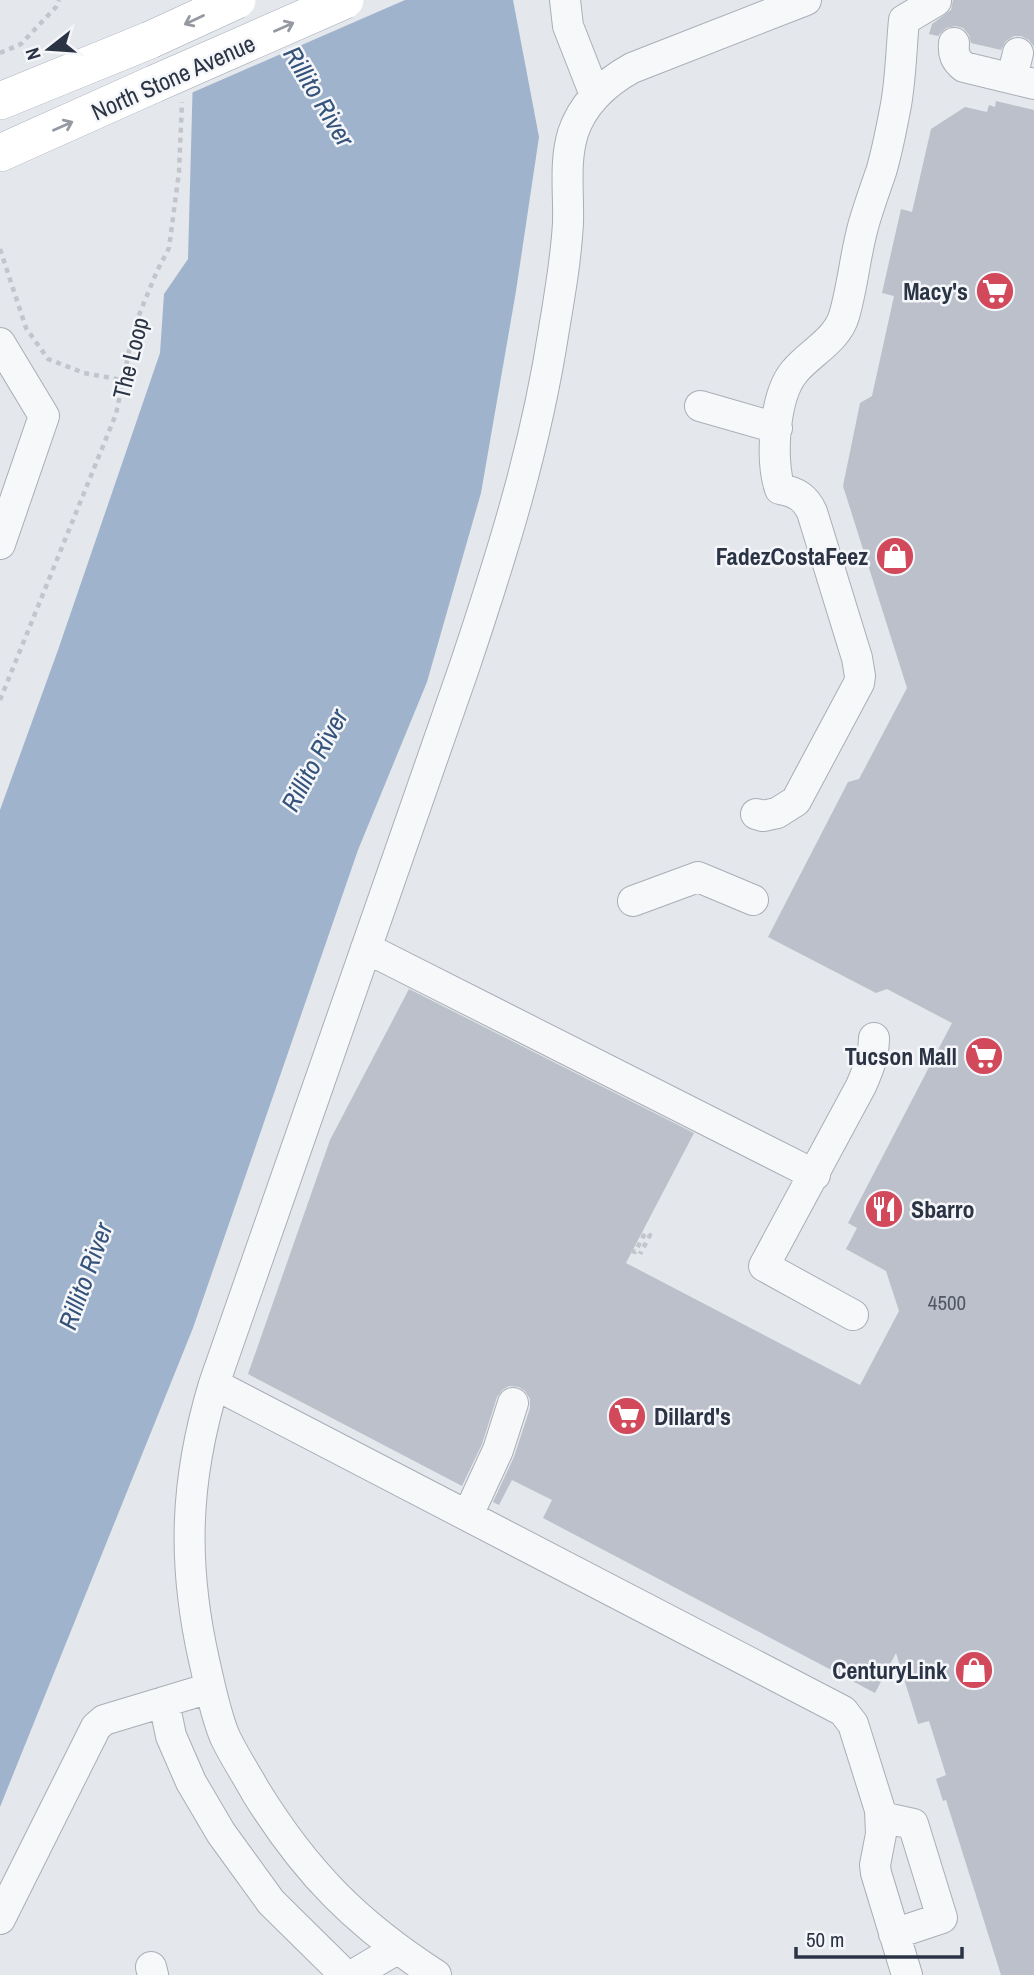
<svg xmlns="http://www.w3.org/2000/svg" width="1034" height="1975" font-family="'Archivo Narrow',sans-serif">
  <rect width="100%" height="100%" fill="#e4e7ec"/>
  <path fill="#9fb4cc" d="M195,0H513L539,137L516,291L481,493L427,682L358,850L193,1328L0,1807V810L58,650L160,353L164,294L188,259Z"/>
  <path fill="#e4e7ec" d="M191,0H405L189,94Z"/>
  <path fill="#bbc0ca" d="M953,0H1034V47L1029,40L1021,36H1014L1006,41L1001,50L971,43L969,35L963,28L956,26L946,28L938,36L929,34L932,24L951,10Z
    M996,101L1034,110V1975H1001L946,1800L943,1801L936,1779L946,1775L929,1721L918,1724L896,1653L875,1693L543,1518L552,1500L512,1480L499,1505L493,1502L514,1457L530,1408V1399L525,1391L519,1387L509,1386L502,1390L497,1397L482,1444L462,1486L248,1374L330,1140L409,989L694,1133L626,1263L860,1385L899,1311L886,1271L846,1249L857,1228L848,1223L952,1023L887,989L876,993L768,937L848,782L859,779L907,688L843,486L860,403L872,396L894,296L882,293L901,209L912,212L931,129L965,107L987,112L989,105L995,107Z"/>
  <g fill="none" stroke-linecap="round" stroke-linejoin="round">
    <g stroke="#a9aeb7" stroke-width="32">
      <path id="minor" d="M565,0L568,26L595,95
        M954,43C953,54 955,60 964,67L1034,84
        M1012,78L1018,53
        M0,343L44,416L0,544
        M700,406L777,428
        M756,814L763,816L777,813L796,801L859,683L860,676L857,658L812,512C805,497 796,492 780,489C770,460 774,395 795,371C810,353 837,340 844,316C853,286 855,254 864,223C869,206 875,189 881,172C887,152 891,131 895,110C901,81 901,50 904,20L936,1
        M633,901L698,877L753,900
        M366,948L815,1175
        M853,1315L764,1266L861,1086C868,1070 874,1056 874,1038
        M214,1384L843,1711L853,1724L880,1810L881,1834L875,1865L876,1873L907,1975
        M468,1515L498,1450L513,1403
        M164,1702L171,1736L191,1782L221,1833L271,1902L345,1975
        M881,1817L913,1824L942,1918L894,1934
        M0,1919L96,1727L104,1720L210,1688
        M151,1967L153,1975
        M353,1975L397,1949
        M436,1975C357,1924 306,1873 256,1792C246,1774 234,1756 225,1737C215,1713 210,1686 204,1660C182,1562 185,1480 214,1384L464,668C502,555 536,447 554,329C560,294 566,259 568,223C569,194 564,162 573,133C583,103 605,83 632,68L806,0"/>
    </g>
    <g stroke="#a3abb8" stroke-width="38">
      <path id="major" d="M0,101L150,40
        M0,153L154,84"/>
    </g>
    <path stroke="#c2c5cb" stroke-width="4.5" stroke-dasharray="5 5" stroke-linecap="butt" d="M0,53L21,44L56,7L59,0
      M0,249L26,328L48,359L84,373L122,380
      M0,700L116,414L134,327L157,271L169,248L179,172L182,102
      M631,1250L635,1252L645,1233L650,1235L640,1254"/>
    <use href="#minor" stroke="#f7f8fa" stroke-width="30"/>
    <use href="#major" stroke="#fff" stroke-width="37"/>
    <g stroke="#a3abb8" stroke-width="38" stroke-linecap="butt">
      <path id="major-bridge" d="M150,40L237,0
        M154,84L345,0"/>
    </g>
    <use href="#major-bridge" stroke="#fff" stroke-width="37"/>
  </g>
  <defs><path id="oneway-shaft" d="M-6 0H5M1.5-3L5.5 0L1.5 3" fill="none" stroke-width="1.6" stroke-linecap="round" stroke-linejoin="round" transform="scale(1.75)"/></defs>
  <g stroke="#959aa2">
    <use href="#oneway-shaft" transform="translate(194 20) rotate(155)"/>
    <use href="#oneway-shaft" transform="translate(284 27) rotate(-24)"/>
    <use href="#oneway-shaft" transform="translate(63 126) rotate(-24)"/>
  </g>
  <defs>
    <g id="supermarket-disc" transform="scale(2.0125)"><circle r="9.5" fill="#d1495b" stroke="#f4f6f9"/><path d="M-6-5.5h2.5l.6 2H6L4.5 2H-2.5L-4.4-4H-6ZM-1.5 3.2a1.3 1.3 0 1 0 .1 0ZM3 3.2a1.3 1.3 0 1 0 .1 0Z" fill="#fff"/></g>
    <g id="shop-disc" transform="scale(2.0125)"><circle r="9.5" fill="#d1495b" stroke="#f4f6f9"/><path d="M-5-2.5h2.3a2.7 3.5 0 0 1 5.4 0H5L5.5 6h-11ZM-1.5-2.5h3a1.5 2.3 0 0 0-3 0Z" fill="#fff"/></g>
    <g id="restaurant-disc" transform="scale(2.0125)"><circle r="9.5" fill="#d1495b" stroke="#f4f6f9"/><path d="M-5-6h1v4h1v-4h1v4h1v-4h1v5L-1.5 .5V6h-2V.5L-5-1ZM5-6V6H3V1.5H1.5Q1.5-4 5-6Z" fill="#fff"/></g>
  </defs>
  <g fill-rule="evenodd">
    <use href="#supermarket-disc" x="995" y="291"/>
    <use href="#shop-disc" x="895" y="556"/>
    <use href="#supermarket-disc" x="984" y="1056"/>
    <use href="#restaurant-disc" x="884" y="1209"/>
    <use href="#supermarket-disc" x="627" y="1416"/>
    <use href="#shop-disc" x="974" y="1670"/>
  </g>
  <g text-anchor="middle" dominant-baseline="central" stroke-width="5" stroke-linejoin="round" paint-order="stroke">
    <g font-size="21" fill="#4f5766">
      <text x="947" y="1302">4500</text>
    </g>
    <g font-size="24" fill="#2b3445" stroke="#f4f6f9">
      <text transform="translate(173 77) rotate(-24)">North Stone Avenue</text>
      <text transform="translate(130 358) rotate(-76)">The Loop</text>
    </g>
    <g font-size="24" font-weight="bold" fill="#2b3445" stroke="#f4f6f9" text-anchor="end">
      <text x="968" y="291">Macy's</text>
      <text x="868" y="556">FadezCostaFeez</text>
      <text x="957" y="1056">Tucson Mall</text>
      <text x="911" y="1209" text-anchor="start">Sbarro</text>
      <text x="654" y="1416" text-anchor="start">Dillard's</text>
      <text x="947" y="1670">CenturyLink</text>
    </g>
    <g font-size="26" font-style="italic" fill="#34527a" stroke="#f4f6f9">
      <text transform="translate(319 96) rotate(59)">Rillito River</text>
      <text transform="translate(314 760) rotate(-62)">Rillito River</text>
      <text transform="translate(85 1276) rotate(-70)">Rillito River</text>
    </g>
  </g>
  <g transform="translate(49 49) rotate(253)" stroke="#f4f6f9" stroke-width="5" paint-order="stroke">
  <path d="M0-5L12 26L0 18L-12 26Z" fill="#2b3445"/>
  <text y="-10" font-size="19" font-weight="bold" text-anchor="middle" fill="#2b3445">N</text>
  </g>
  <path d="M796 1947v10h166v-10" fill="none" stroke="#2b3445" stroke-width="3.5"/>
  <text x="806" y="1947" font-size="21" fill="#2b3445" stroke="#f4f6f9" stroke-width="5" paint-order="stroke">50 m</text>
</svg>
